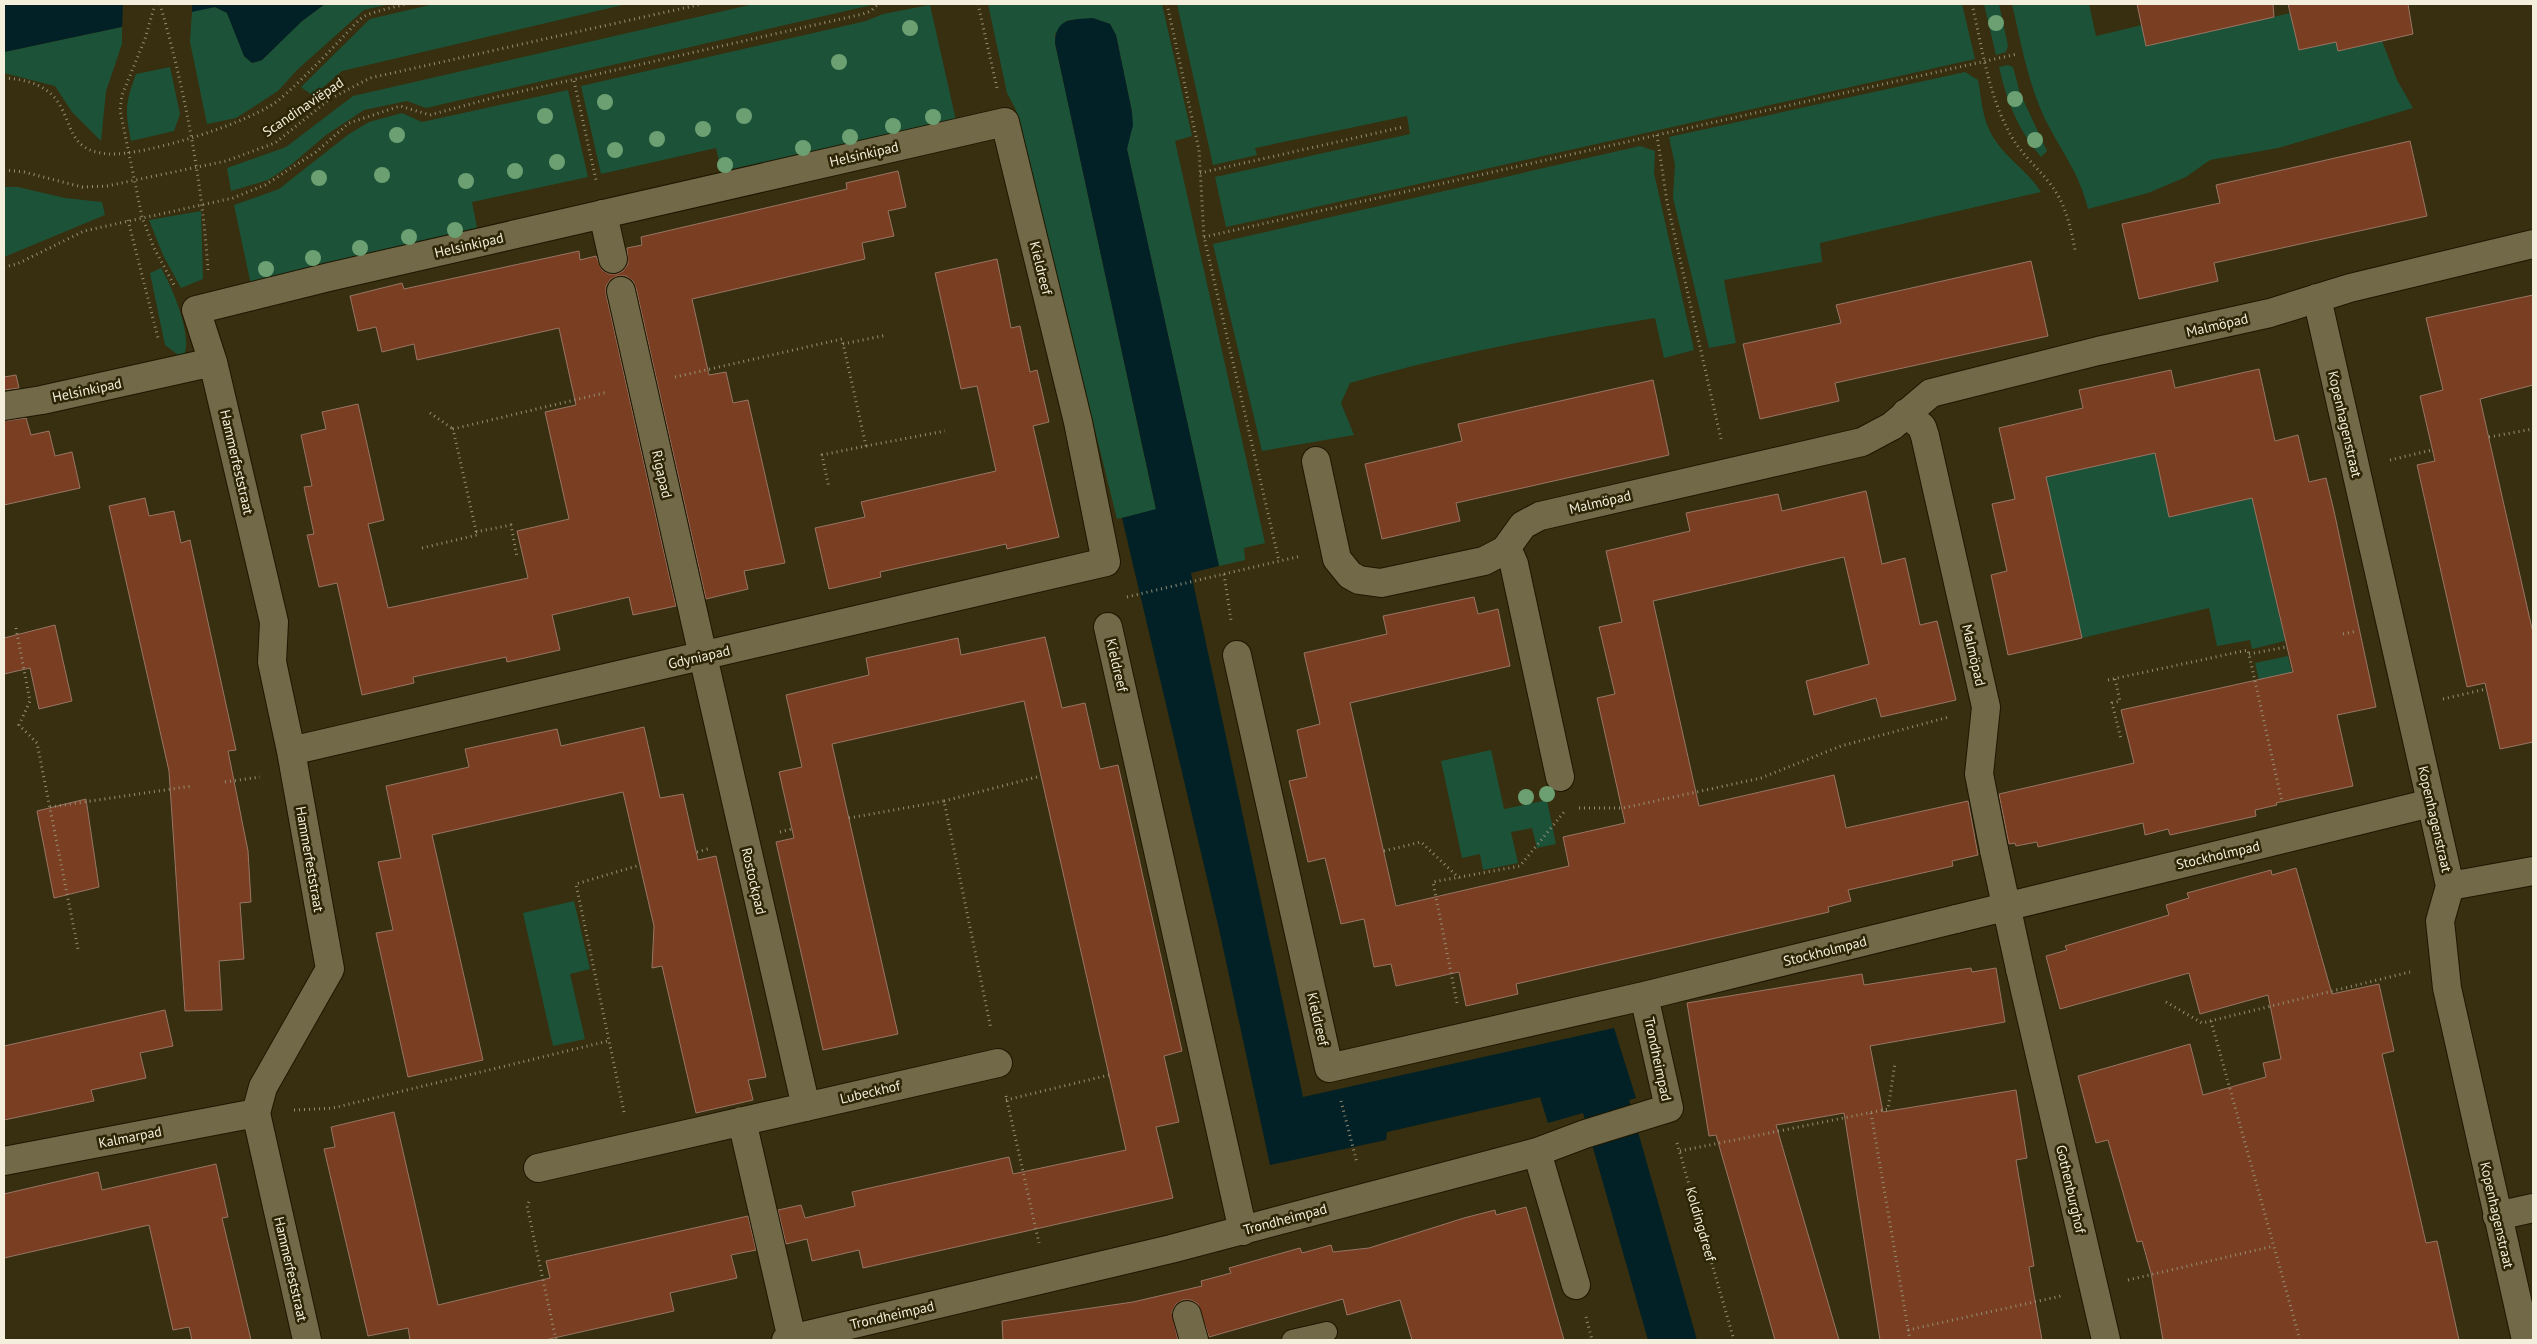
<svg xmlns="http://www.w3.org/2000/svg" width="2537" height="1344" font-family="'PT Sans',sans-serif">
  <rect width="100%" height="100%" fill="#372f0f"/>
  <path fill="#1c5338" d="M325,4H390L364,10L297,70L278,91L236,118L207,124L190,42L192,11L215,7L227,13L244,56L252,63L262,60L302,21Z
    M434,4H627L342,71L313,96L301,87L370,19Z
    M754,4H876L426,108L407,101L364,110L326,135L292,164L268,180L231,191L227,168L286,147L353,96Z
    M988,4H1162L1192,136L1175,141L1265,543L1244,548L1245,560L1219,566L1127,149L1132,112L1116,35L1110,24C1094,18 1083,18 1066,21L1055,34V43L1156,510L1117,519L1092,418L1086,419L1016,110L1007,93Z
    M1177,4H1962L1975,59L1226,227L1215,177L1410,134L1407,116L1255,148L1257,155L1213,165Z
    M1984,4H1999L2008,46L2006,52L1996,55Z
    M2012,4H2089L2096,36L2142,25L2147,46L2290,13L2299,50L2336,42L2338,51L2382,41L2397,80L2413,108L2278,148L2210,160L2186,177L2148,193L2088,209C2080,174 2061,151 2045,119C2028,83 2021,43 2012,4Z
    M930,5L957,125L723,179L716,148L601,174L581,86L866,21L883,14Z
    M122,27V44L106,91L101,141L72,112L55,86L4,73V52Z
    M2008,65L2013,67L2020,93L2047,151L2041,157C2018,130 2007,102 1999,67Z
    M170,67L180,114L174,131L131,141C125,110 125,104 136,74Z
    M1965,72L1978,80C1981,95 1982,115 1989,129C2000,155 2027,169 2041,192L1820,243L1822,262L1724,280L1736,343L1709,348L1673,198L1675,165L1669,137Z
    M568,90L588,177L472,202L478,233L354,260L353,257L251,285L234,205L279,189L349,134L369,122L402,113L422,122Z
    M1640,146L1655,151L1654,173L1694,350L1664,358L1655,318C1552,335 1451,354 1350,383L1341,403L1354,435L1262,451L1213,244Z
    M4,187H18L65,198L102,202L105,215L4,257Z
    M201,211L203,279L181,288L163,255L149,220Z
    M161,268C171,284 196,342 182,358L165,345L150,273Z
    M2238,433L2285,641L2252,649L2250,640L2217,646L2209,608L2082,638L2046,477Z
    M2288,656L2303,721L2270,728L2255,663Z
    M1491,750L1504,809L1547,800L1556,844L1537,848L1532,828L1511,832L1518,863L1483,870L1480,854L1462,858L1441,761Z
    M574,901L590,969L570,974L585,1039L553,1046L523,913Z"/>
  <path fill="#022126" d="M4,4H325L302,21L262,60L252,63L244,56L227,13L215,7L4,52Z
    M1093,18L1110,24L1116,35L1132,112L1133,125L1127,149L1219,566L1191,573L1303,1097L1614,1028L1636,1098L1629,1100L1697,1340H1648L1583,1113L1548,1123L1540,1097L1387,1132L1386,1140L1270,1165L1219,929L1122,518L1156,509L1055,43C1056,17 1072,20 1093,18Z"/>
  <path fill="#372f0f" d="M123,4H192V13L122,30Z"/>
  <path fill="#7a3f22" stroke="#987565" d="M2137,4H2273L2274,17L2146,46Z
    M2288,4H2408L2413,34L2338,51L2336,42L2299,50Z
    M2410,141L2427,216L2214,263L2218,281L2139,299L2122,224L2220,203L2216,185Z
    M898,171L906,207L888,211L894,236L862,243L865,259L692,299L709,375L726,372L733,403L748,400L785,563L744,571L748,589L706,599L636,288L633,281L626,276H617L611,279L606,286V294L676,606L633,615L629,597L552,615L560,650L507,662L506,657L413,677L414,683L362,695L337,583L319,587L307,535L314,534L304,487L312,486L301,435L326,429L322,412L358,404L384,520L368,524L388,608L528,578L517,531L569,519L545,412L576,405L559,328L417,360L414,344L382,352L376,327L358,331L350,296L402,283L404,289L579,251L580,260L596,256L602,270L609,274H617L623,271L628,264L627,248L642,245L641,237L847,189L846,183Z
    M997,259L1011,328L1020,326L1030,372L1037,370L1049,422L1033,426L1059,537L1007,549L1006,544L975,551L880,572L881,577L829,589L815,528L865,517L861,502L996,471L977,386L961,389L935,273Z
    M2031,261L2048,336L1835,383L1839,401L1760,419L1743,344L1841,323L1836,305Z
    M2533,295V385L2480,399L2533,633V742L2500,749L2485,683L2467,687L2428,514L2417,465L2435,461L2420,396L2443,390L2426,318Z
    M2259,369L2275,441L2298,435L2309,482L2326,478L2334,511L2376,707L2337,715L2353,786L2276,803L2277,805L2255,810L2256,816L2170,835L2168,829L2145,835L2143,823L2038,847L2037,842L2016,846L2015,843L2009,844L1999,794L2134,763L2121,710L2293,672L2252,498L2169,517L2155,453L2046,477L2082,638L2008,655L1991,575L2007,571L1992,504L2015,499L1999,428L2083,408L2079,390L2171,370L2175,388Z
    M16,375L19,388L4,390V377Z
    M1653,380L1669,455L1456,503L1460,521L1382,539L1365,464L1462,441L1458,424Z
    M26,418L31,435L49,431L55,456L72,452L80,488L4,505V421Z
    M1866,491L1882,564L1905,558L1920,625L1937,621L1956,700L1881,717L1876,698L1814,715L1806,681L1869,664L1844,557L1653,601L1699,806L1834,775L1846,828L1968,801L1978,855L1952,861L1953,866L1848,890L1851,901L1828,907L1829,912L1516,984L1518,994L1466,1006L1459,972L1396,986L1391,964L1374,967L1364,919L1341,924L1325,858L1308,862L1294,801L1289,781L1307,777L1297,730L1320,724L1304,653L1387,634L1383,616L1474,597L1478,614L1498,609L1510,666L1350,703L1396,906L1569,866L1563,837L1625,823L1597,698L1615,694L1599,627L1622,622L1606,551L1690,531L1686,513L1778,494L1782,511Z
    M145,498L149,516L174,511L181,543L190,540L236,750L228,751L248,851L251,902L240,903L244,959L219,961L222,1010L185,1011L169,771L109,506Z
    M55,625L72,701L39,709L30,668L4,674V638Z
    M1045,637L1062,708L1085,703L1100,769L1118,765L1182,1051L1164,1056L1179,1122L1156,1127L1173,1198L863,1268L859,1250L812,1261L807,1239L786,1244L778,1210L801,1205L805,1218L855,1206L852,1192L1009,1157L1013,1174L1126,1150L1024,701L832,744L898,1034L823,1050L776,842L794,838L779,772L802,767L786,695L869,675L866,658L958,638L961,655Z
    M644,727L660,798L683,794L698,860L716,856L766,1077L748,1080L753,1100L696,1113L662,966L652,968L654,926L623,792L432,835L483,1060L408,1077L376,933L393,930L378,862L401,858L386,786L469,767L465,749L557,729L561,746Z
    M86,799L99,887L54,898L37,811Z
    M2296,868L2332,994L2379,984L2394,1051L2382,1054L2426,1243L2437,1241L2459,1340H2163L2151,1273L2142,1241L2137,1242L2108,1140L2096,1143L2078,1076L2190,1044L2203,1095L2266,1077L2263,1063L2281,1059L2268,995L2200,1014L2189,973L2060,1009L2046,956L2067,950L2065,946L2169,915L2166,905L2189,898L2187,893L2271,870L2272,875Z
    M1971,968L1972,972L1996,968L2005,1022L1870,1046L1883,1112L2016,1090L2027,1158L2016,1160L2034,1266L2029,1267L2042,1340H1880L1844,1113L1776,1125L1839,1340H1775L1716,1135L1709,1136L1687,1003L1862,974L1864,985Z
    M165,1010L173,1046L140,1053L146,1078L91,1090L94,1101L4,1120V1046Z
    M394,1112L438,1305L550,1278L546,1261L748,1216L756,1250L731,1255L737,1278L670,1293L674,1311L545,1340H410L408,1328L368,1336L324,1149L335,1147L331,1127Z
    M216,1164L228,1217L222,1218L251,1340H192L189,1327L173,1330L149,1225L4,1258V1194L98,1172L102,1190Z
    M1526,1207L1564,1340H1412L1400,1300L1347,1315L1343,1299L1209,1337L1198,1304L1191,1300H1183L1176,1304L1172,1312L1178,1340H1003L1002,1321L1133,1302L1202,1286L1201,1281L1231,1273L1229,1268L1300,1248L1302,1253L1331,1245L1333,1252L1369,1248L1464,1218L1495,1210L1496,1215Z"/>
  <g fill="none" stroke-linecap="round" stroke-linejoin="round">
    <g stroke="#1e1700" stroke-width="22">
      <path id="service" d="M1292,1340L1327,1332"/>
    </g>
    <g stroke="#1e1700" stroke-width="30">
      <path id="pedestrian" d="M603,214L613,259
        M621,291L703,656
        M1994,850L2020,969
        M1956,919L2431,803"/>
    </g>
    <g stroke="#1e1700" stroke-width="30">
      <path id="minor" d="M2317,298L2450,886L2440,921L2447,988L2526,1340
        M213,362L274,622L272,662L291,751L330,969L263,1087L256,1113L307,1340
        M4,406L42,400L213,362L196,310L329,277L1005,122L1078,422L1106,562L291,751
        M1906,413L1922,427L1925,436L1986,707L1979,774L1994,850
        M1316,461L1337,559L1350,575L1359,580L1381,583L1484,561L1505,550L1523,525L1540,516L1862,442L1892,426L1931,393L2098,351L2270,313L2350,288L2533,244
        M1505,550L1511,557L1514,564L1560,777
        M1108,627L1243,1231
        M1237,655L1329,1068L1644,996L1956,919
        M703,656L806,1107
        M2450,886L2533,871
        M2020,969L2106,1340
        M742,1121L792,1339
        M1537,1152L1576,1285
        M4,1161L256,1113
        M538,1168L998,1063
        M2497,1216L2533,1208
        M1187,1315L1194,1340
        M786,1340L1171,1249L1537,1152L1585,1134L1669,1108L1644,996"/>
    </g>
    <path stroke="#948e74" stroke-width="3" stroke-dasharray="1 4" stroke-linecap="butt" d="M155,4L145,39L122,95L120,110L142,217L154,248L174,285
      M160,4C185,90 202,181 208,270
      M978,4L997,88
      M1167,4L1199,150L1204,237L1279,561
      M1972,4C1982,47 1988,93 2009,132C2020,154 2040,169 2054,189C2066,207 2071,228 2075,250
      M4,78C22,79 42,83 55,98C74,122 66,151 109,154C145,156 253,122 280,99C303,79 324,57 345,35C351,29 359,18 367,15C380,10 394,7 407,4
      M574,81L596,180
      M1657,135L1667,202L1721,439
      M4,170L24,172L82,187L107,186L226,161L275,143L330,99L370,78L702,4
      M1200,173L1403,127
      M128,220L158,338
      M1204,237L2017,54
      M4,267L17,264L84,231L233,198L265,185L316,152L349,123L400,106L430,115L496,97L863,14L871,11L878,4
      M843,344L887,335
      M675,377L842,339L866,446L822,455L829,488
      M430,413L453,429
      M2489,437L2533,429
      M866,446L945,431
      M2390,460L2432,450
      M476,532L511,525L517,557
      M422,548L477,535L453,429L608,392
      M1224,574L1301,556
      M1127,597L1224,574L1231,620
      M16,628L30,701L19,725L37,743L78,949
      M2343,634L2357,631
      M2249,654L2286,647
      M2115,679L2120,701L2112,703L2121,739
      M2108,680L2248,650L2282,802
      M2443,699L2486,689
      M225,782L260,777
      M944,801L1041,776
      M50,807L192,786
      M1579,808H1623L1761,778L1841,746L1949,717
      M849,818L944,801L991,1029
      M780,832L792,829
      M1384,851L1421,842L1459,878
      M697,852L711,848
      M2166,1002L2202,1023L2410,972
      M1457,1003L1433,882L1520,866L1564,812
      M2211,1021L2300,1340
      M1006,1096L1039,1243
      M1006,1100L1109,1075
      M1341,1101L1357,1163
      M294,1110L333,1108L608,1041
      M624,1112L576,884L640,865
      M1871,1113L1910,1340
      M1677,1143L1734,1340
      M1680,1151L1888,1109L1895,1063
      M529,1202L527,1206L556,1340
      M2128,1280L2274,1246
      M1586,1317L1592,1340
      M1908,1330L2061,1296"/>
    <use href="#service" stroke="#716948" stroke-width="20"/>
    <use href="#pedestrian" stroke="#716948" stroke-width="28"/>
    <use href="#minor" stroke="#716948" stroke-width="28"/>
  </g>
  <g fill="#6ca073">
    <circle cx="1996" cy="23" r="8"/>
    <circle cx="910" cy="28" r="8"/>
    <circle cx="839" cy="62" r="8"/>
    <circle cx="2015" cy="99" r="8"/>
    <circle cx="605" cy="102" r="8"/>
    <circle cx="545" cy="116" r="8"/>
    <circle cx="744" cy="116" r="8"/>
    <circle cx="933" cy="117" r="8"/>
    <circle cx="893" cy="126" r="8"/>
    <circle cx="703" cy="129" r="8"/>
    <circle cx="397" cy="135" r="8"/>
    <circle cx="850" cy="137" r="8"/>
    <circle cx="657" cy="139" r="8"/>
    <circle cx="2035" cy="140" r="8"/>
    <circle cx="803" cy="148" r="8"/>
    <circle cx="615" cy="150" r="8"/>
    <circle cx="557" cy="162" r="8"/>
    <circle cx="725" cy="165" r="8"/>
    <circle cx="515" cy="171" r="8"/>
    <circle cx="382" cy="175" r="8"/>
    <circle cx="319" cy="178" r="8"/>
    <circle cx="466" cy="181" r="8"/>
    <circle cx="455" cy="230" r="8"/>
    <circle cx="409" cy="237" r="8"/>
    <circle cx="360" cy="248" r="8"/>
    <circle cx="313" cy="258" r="8"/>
    <circle cx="266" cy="269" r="8"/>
    <circle cx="1547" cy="794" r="8"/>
    <circle cx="1526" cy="797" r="8"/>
  </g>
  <g text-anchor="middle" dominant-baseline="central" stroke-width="5" stroke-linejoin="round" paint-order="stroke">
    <g font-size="14" fill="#f3efdc" stroke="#2d2505">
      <text transform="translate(303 107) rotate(-34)">Scandinaviëpad</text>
      <text transform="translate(864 154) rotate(-13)">Helsinkipad</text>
      <text transform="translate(469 245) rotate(-13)">Helsinkipad</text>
      <text transform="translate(1041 268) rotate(76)">Kieldreef</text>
      <text transform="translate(2217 325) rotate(-13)">Malmöpad</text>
      <text transform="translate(87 390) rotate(-12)">Helsinkipad</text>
      <text transform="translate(2345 424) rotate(77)">Kopenhagenstraat</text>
      <text transform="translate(237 462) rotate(77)">Hammerfeststraat</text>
      <text transform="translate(662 474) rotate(77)">Rigapad</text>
      <text transform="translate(1600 502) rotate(-13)">Malmöpad</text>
      <text transform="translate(1974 655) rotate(77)">Malmöpad</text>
      <text transform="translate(699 657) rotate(-13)">Gdyniapad</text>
      <text transform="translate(1117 665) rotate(77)">Kieldreef</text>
      <text transform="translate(2435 819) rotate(77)">Kopenhagenstraat</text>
      <text transform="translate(2218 855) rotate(-13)">Stockholmpad</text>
      <text transform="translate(310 859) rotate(80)">Hammerfeststraat</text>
      <text transform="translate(754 881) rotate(77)">Rostockpad</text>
      <text transform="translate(1825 951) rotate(-14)">Stockholmpad</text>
      <text transform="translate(1318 1019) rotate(77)">Kieldreef</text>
      <text transform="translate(1658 1059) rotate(78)">Trondheimpad</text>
      <text transform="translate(870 1092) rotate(-13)">Lubeckhof</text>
      <text transform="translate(130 1137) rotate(-11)">Kalmarpad</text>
      <text transform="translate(2071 1189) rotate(77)">Gothenburghof</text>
      <text transform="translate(2497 1215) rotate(77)">Kopenhagenstraat</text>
      <text transform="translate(1285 1219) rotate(-15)">Trondheimpad</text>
      <text transform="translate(1701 1224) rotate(74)">Koldingdreef</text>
      <text transform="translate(291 1269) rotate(77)">Hammerfeststraat</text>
      <text transform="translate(892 1315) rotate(-13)">Trondheimpad</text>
    </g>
  </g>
  <rect width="2537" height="1344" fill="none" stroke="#f3efdc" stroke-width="10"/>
</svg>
